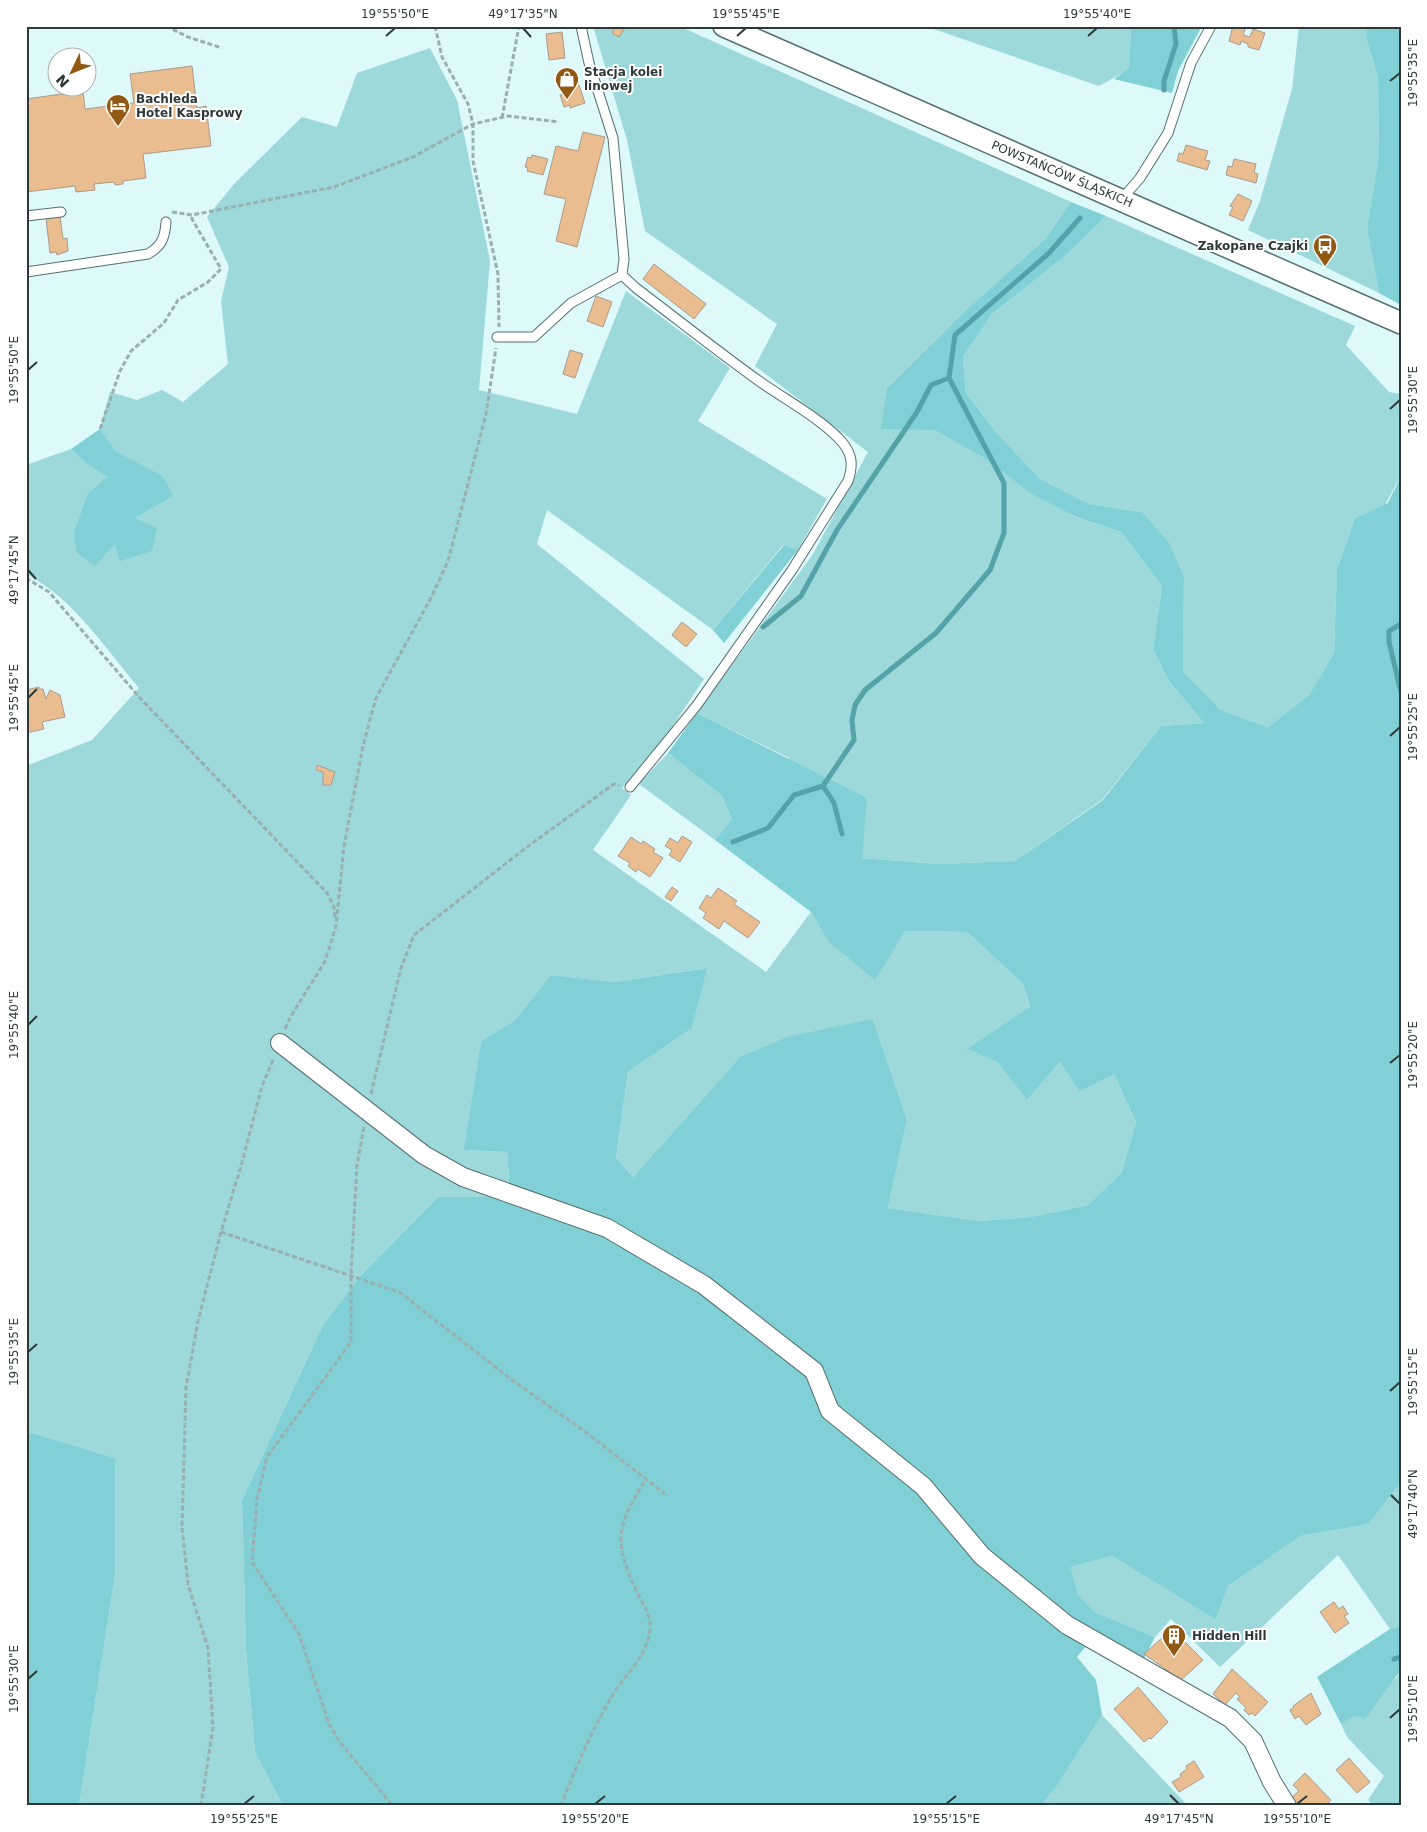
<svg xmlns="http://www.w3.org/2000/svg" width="1427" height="1832" font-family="'DejaVu Sans',sans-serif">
  <rect width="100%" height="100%" fill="#ddf9fa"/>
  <path fill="#9dd8db" d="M593,26H679L1071,202L1045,239L964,312L887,388L934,430L984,458L1075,517L1121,532L1162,586L1153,649L1168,680L1204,723L1161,726L1103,799L1015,861L938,864L862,858L789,758L697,713L813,554L868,452L755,366L777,324L645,231L627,140Z
    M925,26H1131L1129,69L1099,86Z
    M1299,26H1367L1366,37L1378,77L1379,153L1367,229L1379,293L1248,230L1260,201L1292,89Z
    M430,48L457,100L490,261L479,390L577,414L626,291L730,368L698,421L827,499L798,550L783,545L713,630L547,510L537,544L704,679L666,736L622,788L631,795L593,850L766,972L811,912L828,941L905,931L967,932L1023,984L1030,1008L967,1049L997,1062L1027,1100L1060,1062L1114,1074L1136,1122L1122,1172L1088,1205L1030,1217L979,1221L888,1208L907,1120L873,1019L740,1057L633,1177L616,1158L628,1072L692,1028L706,968L614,982L551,975L514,1021L481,1041L465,1150L507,1152L510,1198L438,1197L361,1275L323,1325L242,1500L246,1650L255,1752L283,1806H79L115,1575V1458L26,1431V766L92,740L139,688C105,648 73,598 26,574V465L71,449L89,466L107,477L135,518L174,496L163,476L116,451L100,429L110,392L137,400L162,390L183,402L228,364L221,301L229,267L207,217L235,183L302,117L337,127L357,73Z
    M1106,216L1355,326L1346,345L1389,392L1401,394V475L1385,505L1355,518L1337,569L1334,653L1309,695L1268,727L1221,710L1183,671L1184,577L1142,512L1089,504L1040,479L996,432L966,393L963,357L992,314L1065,256Z
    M668,753L722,796L732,819L715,840L639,784Z
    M1401,1482V1626L1390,1629L1338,1555L1220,1667L1171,1619L1155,1637L1095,1612L1078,1595L1071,1567L1112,1556L1216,1620L1228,1586L1301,1536L1369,1524Z
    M1401,1673V1806H1374L1368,1800L1384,1776L1347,1737L1341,1724L1355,1716Z
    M1102,1715L1188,1806H1040L1055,1789Z"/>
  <path fill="#81d0d5" d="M1131,26H1202L1178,71L1172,93L1114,79L1129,68Z
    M1367,26H1401V305L1379,293L1367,229L1379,153L1378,77L1366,37Z
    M1071,202L1106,216L1065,256L992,314L963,357L966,393L996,432L1040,479L1089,504L1142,512L1169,543L1184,577L1183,671L1221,710L1268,727L1309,695L1334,653L1337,569L1355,518L1388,503L1401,476V1482L1369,1524L1301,1536L1228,1586L1216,1620L1112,1556L1071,1567L1078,1595L1095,1612L1155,1637L1138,1670L1093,1638L1077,1657L1096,1680L1102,1715L1055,1789L1040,1806H283L255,1752L246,1650L242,1500L323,1325L361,1275L438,1197H510L507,1152L464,1150L481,1041L514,1021L551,975L614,982L707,968L692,1028L628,1072L616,1158L633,1177L740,1057L787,1037L873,1019L907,1120L888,1208L979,1221L1030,1217L1088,1205L1122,1172L1136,1122L1114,1074L1080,1091L1060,1062L1027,1100L997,1062L967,1049L1030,1007L1023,984L967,932L905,931L875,980L828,941L811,912L715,840L732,819L722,796L668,753L697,713L867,798L862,858L938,864L1015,861L1103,800L1161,726L1204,723L1168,680L1153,649L1162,586L1121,532L1076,517L1032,494L984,458L934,430L881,429L887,388L964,312L1045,239Z
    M100,429L116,451L163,476L174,496L135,518L157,528L152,551L120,561L115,544L95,566L77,553L74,532L88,494L107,477L89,466L71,449Z
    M784,545L798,550L724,643L713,630Z
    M26,1431L115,1458V1575L79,1806H26Z
    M1401,1626V1673L1397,1675L1365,1719L1355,1716L1341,1724L1317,1677L1390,1629Z"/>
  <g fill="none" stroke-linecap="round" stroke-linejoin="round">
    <path stroke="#54a3a8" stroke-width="5" d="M1164,90V81L1176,44L1174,26
      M1401,624L1389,631V642L1401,692
      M763,627L801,596L837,530L917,412L931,385L949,378
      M823,786L834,803L842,834
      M733,842L768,828L794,795L823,786L854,740L852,720L855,705L865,690L936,633L990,570L1004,533V483L949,378L955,335L1049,253L1080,218
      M1394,1659L1401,1657"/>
  </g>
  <path fill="#eabd91" stroke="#aa9a8b" d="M616,26H626L619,37L612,33Z
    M1233,26L1246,27L1243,35L1250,37L1253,29L1265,33L1259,50L1248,47V44L1241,41L1240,45L1229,41Z
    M562,32L565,58L549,60L546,34Z
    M192,66L197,108L206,106L211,146L143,154L146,178L123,181V184L115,185L114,182L94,184L95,190L76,192L75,186L26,192V99L83,91L85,109L134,103L130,74Z
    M579,85L585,103L570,108V105L564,107L560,95L567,93L565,89Z
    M583,132L605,137L577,247L556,241L566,199L544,194L556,146L578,151Z
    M1186,145L1208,151L1205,160L1210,161L1207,170L1177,161L1179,153L1183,154Z
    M532,155L548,159L543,175L527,171L528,168L525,167L528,157L531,158Z
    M1234,159L1256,164L1254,173L1258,174L1256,183L1226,175L1228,166L1232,167Z
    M1238,194L1252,201L1243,221L1229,215L1233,207L1230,206Z
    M60,216L63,239L67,238L68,251L57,255L56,252L50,253L46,218Z
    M654,264L706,304L694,319L643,279Z
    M596,296L612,302L603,327L587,321Z
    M570,350L583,354L575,378L563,374Z
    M682,622L697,634L686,647L672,635Z
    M39,687V689H43L46,699L50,690L60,695L65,717L42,722L44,729L26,733V690Z
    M317,765L335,772L331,785H323V772L316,770Z
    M682,836L692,842L680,862L669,855L672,850L665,846L670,838L678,843Z
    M631,837L641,844L643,841L655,849L653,852L663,858L650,877L638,869L636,872L628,866L630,863L618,856Z
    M672,887L678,891L671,901L665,897Z
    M718,888L737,901L734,904L760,922L748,938L724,921L719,929L703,918L706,913L699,908L707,895L711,898Z
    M1334,1602L1339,1609L1343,1606L1348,1614L1344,1616L1349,1623L1335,1633L1320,1612Z
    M1172,1629L1203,1660L1181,1680L1144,1654Z
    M1232,1669L1268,1702L1255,1716L1252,1713L1249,1715L1244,1710L1246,1708L1237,1699L1240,1697L1236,1693L1225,1705L1213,1694Z
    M1138,1687L1168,1722L1151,1739L1149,1738L1144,1742L1114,1709Z
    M1311,1693L1321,1714L1306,1725L1299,1716L1295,1719L1290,1710L1294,1707L1293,1706Z
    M1349,1758L1370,1782L1357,1793L1336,1770Z
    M1194,1761L1204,1777L1179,1792L1172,1782L1181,1777L1180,1774L1187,1769L1186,1766Z
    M1305,1773L1331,1800L1325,1806H1296L1290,1799L1299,1791L1293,1785Z"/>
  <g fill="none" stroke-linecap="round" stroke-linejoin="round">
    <g stroke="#576f71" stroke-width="11">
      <path id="service" d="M581,26L589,63L613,138L624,259L622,275L636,288C677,319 717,351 759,381C784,399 822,419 842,442C853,455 853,466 848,481L792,570L697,705L630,787
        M1121,200L1140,178L1168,133L1191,63L1211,26
        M26,216L61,212
        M26,272L148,254C162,246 165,237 166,222
        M497,337H534L571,303L622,275"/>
    </g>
    <g stroke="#576f71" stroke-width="20">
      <path id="minor" d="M280,1043L424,1155L463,1177L607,1228L704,1285L814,1371L830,1411L923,1486L982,1556L1067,1625L1230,1718L1253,1741L1272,1782L1287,1806"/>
    </g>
    <g stroke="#576f71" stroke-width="24">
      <path id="tertiary" d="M724,26L1401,323"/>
    </g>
    <path stroke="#9aafb0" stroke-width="3" stroke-dasharray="5 2.5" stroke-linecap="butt" d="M166,26L188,37L222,48
      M435,26L442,57L468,104L473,124V161L498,274L499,327
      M26,28L32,26
      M502,118L519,26
      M172,212L192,215L334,187L413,157L473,124L508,116L559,122
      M100,429L120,371L131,351L164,323L178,300L208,282L221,269L192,219V215
      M26,578L49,592L140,698L327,893L334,907L335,918
      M285,1029L291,1016L324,963L330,946L336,926L344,846L363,746L376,698L431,598L448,561L486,414L496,348
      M371,1094L401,968L414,935L531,844L614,784L619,785
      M364,1127L357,1165L351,1275V1342L267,1457L257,1499L252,1562L299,1634L329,1724L339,1741L393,1806
      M221,1232L399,1292L516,1383L583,1430L665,1494
      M201,1806L213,1727L208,1648L188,1584L182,1527L186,1388L198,1321L221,1232L241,1166L262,1086L274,1058
      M561,1806C575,1768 592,1730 612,1696C627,1671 651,1654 650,1623C650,1614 641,1601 637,1592C613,1541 616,1527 646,1479"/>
    <use href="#service" stroke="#fff" stroke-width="9"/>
    <use href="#minor" stroke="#fff" stroke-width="18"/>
    <use href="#tertiary" stroke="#fff" stroke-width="21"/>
  </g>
  <path fill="none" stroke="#2d3838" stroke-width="2" d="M523,28L531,37M386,36L395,28M737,36L746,28M1088,36L1097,28M1390,81L1400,73M28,370L37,362M1390,409L1400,400M28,570L36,579M28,698L37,689M1390,736L1400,727M28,1025L37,1016M1390,1063L1400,1055M28,1352L37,1344M1390,1391L1400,1382M1391,1495L1400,1504M28,1679L37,1671M1390,1718L1400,1709M1170,1795L1179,1804M244,1804L254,1796M595,1804L605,1796M946,1804L956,1796M1297,1804L1307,1796"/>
  <defs>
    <g id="shop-pin" transform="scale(1.25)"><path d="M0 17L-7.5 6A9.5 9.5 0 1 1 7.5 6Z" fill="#915912" stroke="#fff"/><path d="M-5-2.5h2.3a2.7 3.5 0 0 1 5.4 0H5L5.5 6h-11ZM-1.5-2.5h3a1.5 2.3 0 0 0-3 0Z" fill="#fff"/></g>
    <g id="hotel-pin" transform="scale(1.25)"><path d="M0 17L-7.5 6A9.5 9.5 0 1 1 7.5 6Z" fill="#915912" stroke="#fff"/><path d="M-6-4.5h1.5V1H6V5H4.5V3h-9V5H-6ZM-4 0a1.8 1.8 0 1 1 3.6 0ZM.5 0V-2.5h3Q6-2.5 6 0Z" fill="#fff"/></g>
    <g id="bus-pin" transform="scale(1.25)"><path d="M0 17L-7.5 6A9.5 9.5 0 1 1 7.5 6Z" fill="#915912" stroke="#fff"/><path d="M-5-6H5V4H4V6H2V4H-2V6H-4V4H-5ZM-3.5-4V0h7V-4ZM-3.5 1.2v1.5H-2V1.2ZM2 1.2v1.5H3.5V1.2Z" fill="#fff"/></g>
    <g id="building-pin" transform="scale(1.25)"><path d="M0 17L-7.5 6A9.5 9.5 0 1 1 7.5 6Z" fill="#915912" stroke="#fff"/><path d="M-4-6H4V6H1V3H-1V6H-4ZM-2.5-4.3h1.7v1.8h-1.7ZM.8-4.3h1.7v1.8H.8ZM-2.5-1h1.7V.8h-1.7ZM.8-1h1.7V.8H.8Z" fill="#fff"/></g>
  </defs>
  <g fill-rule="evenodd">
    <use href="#shop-pin" x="567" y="79"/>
    <use href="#hotel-pin" x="118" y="106"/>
    <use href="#bus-pin" x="1325" y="246"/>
    <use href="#building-pin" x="1174" y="1636"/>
  </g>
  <g text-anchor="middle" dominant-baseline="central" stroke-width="4" stroke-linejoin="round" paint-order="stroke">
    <g font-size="12" font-weight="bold" fill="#2d3838" stroke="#fff" text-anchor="start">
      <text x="584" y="72">Stacja kolei<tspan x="584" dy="14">linowej</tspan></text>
      <text x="136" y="99">Bachleda<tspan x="136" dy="14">Hotel Kasprowy</tspan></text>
      <text x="1308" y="246" text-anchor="end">Zakopane Czajki</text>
      <text x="1192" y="1636">Hidden Hill</text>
    </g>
    <g font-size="12" fill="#2d3838" stroke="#fff">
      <text transform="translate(1062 174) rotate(23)">POWSTAŃCÓW ŚLĄSKICH</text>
    </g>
  </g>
  <rect width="1427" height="1832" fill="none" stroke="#ffffff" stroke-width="55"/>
  <g transform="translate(72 72) rotate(227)"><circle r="24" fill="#ffffff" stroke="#abafaf"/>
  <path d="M0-4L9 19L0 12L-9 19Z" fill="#915912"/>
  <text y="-8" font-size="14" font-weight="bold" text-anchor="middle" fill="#2d3838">N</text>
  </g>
  <rect x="28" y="28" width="1372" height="1776" fill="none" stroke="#2d3838" stroke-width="2"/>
  <g font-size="12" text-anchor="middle" fill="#2d3838">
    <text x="395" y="18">19°55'50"E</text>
    <text x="523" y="18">49°17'35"N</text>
    <text x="746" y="18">19°55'45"E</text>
    <text x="1097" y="18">19°55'40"E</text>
    <text transform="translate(1413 73) rotate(-90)" y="4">19°55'35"E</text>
    <text transform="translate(14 370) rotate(-90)" y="4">19°55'50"E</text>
    <text transform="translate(1413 400) rotate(-90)" y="4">19°55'30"E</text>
    <text transform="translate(14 570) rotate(-90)" y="4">49°17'45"N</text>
    <text transform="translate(14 698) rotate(-90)" y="4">19°55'45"E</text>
    <text transform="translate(1413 727) rotate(-90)" y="4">19°55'25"E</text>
    <text transform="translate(14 1025) rotate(-90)" y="4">19°55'40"E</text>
    <text transform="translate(1413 1055) rotate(-90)" y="4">19°55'20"E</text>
    <text transform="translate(14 1352) rotate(-90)" y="4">19°55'35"E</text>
    <text transform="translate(1413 1382) rotate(-90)" y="4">19°55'15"E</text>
    <text transform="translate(1413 1504) rotate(-90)" y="4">49°17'40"N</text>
    <text transform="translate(14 1679) rotate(-90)" y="4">19°55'30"E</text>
    <text transform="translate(1413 1709) rotate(-90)" y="4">19°55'10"E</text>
    <text x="244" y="1823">19°55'25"E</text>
    <text x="595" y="1823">19°55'20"E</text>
    <text x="946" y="1823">19°55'15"E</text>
    <text x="1179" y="1823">49°17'45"N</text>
    <text x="1297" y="1823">19°55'10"E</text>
  </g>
</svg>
